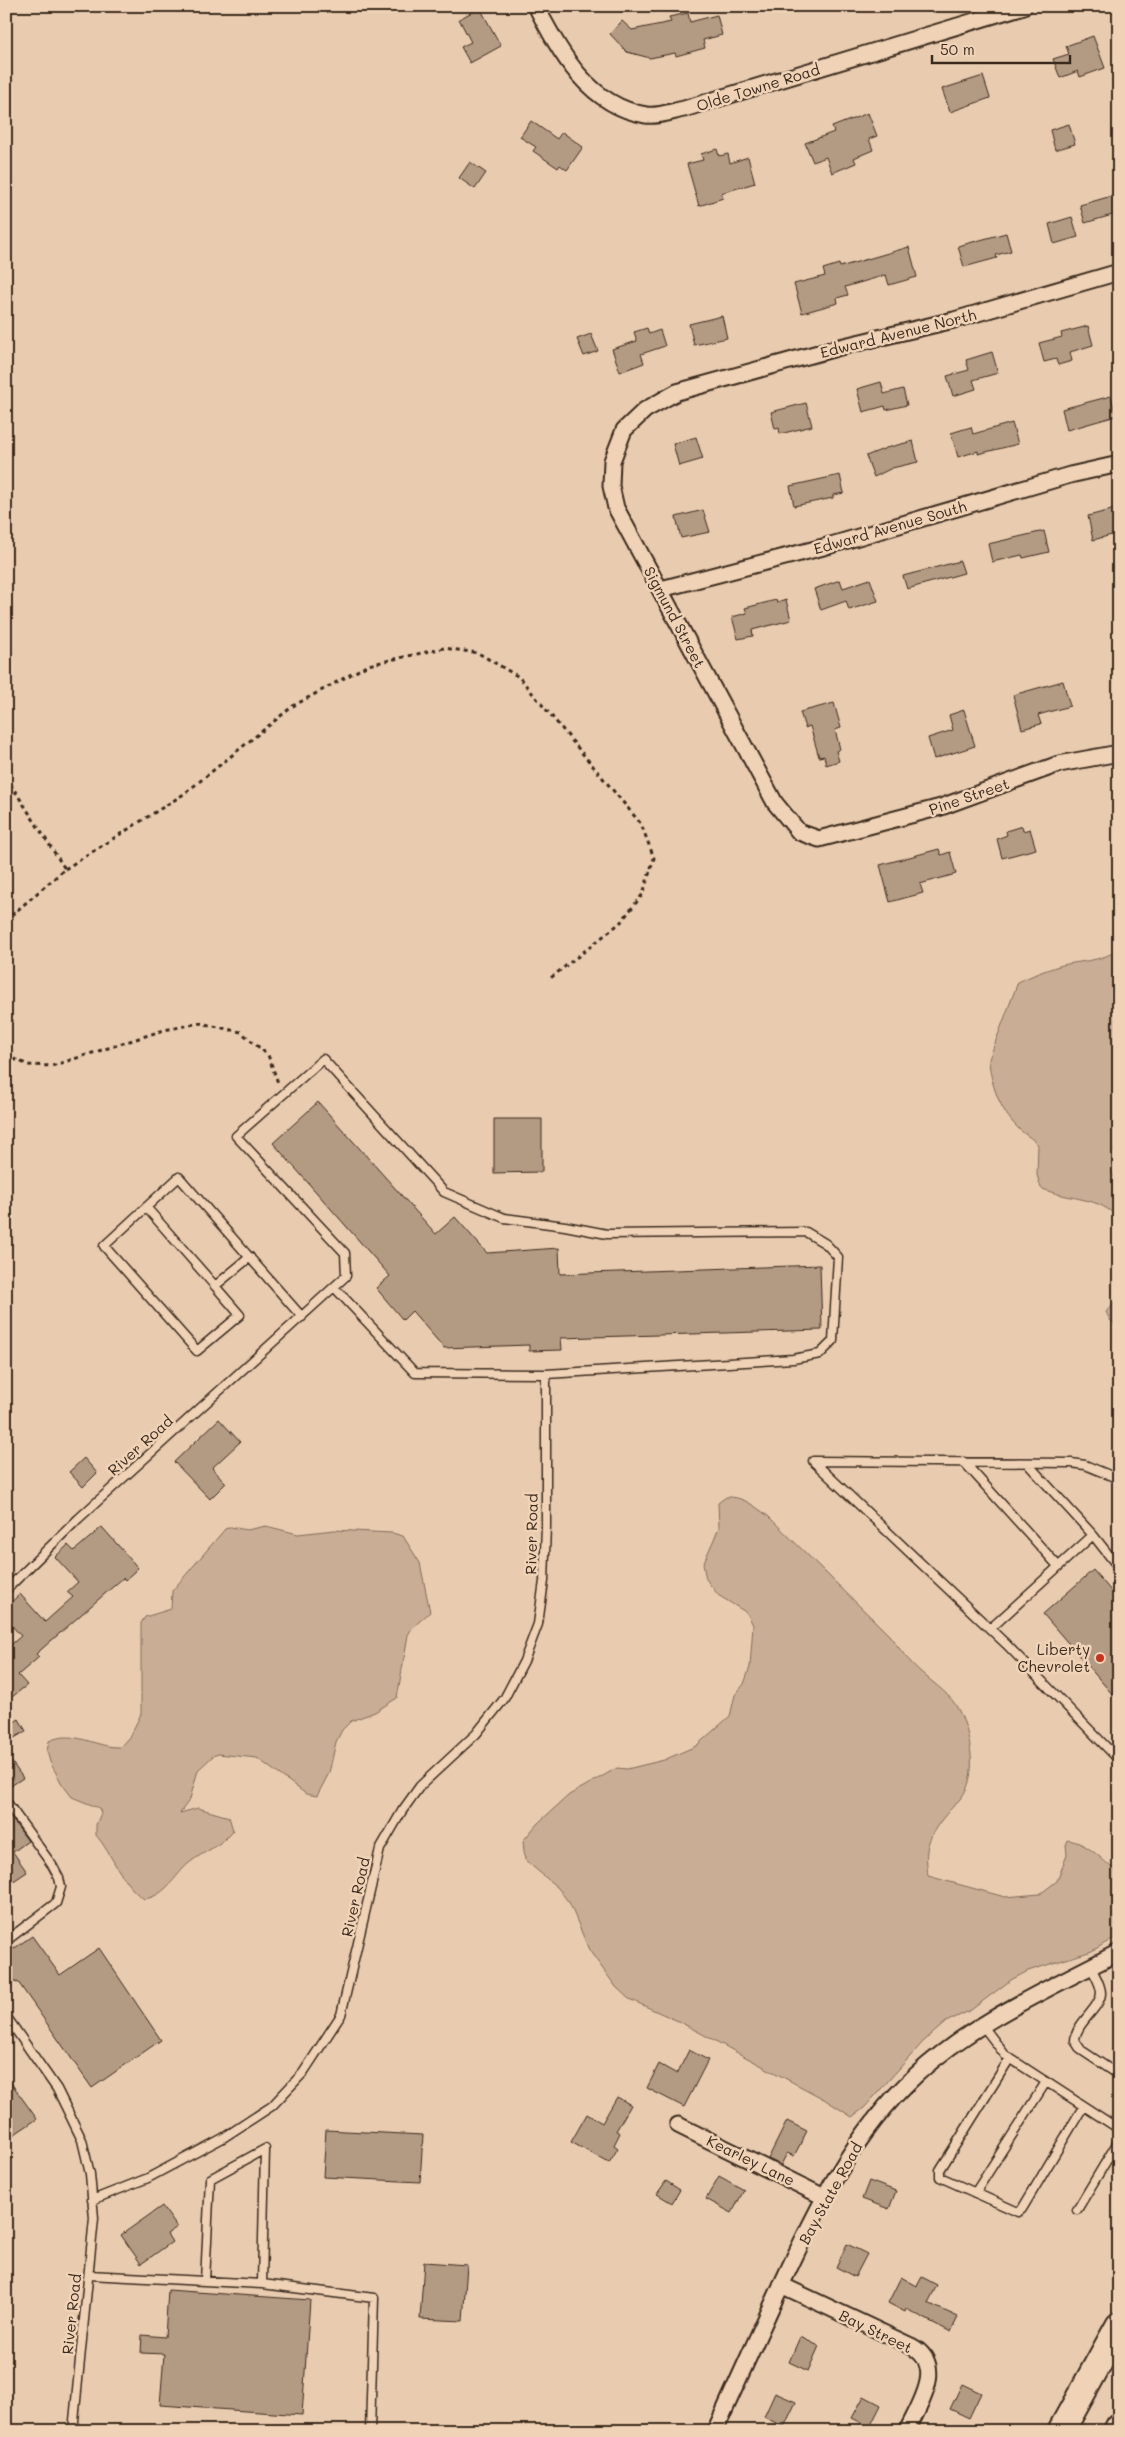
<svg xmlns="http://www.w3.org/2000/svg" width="1125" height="2437" font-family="Mali,sans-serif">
  <rect width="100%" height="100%" fill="#e9ccb0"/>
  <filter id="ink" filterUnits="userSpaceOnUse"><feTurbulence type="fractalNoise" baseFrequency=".02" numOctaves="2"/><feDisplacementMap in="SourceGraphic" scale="10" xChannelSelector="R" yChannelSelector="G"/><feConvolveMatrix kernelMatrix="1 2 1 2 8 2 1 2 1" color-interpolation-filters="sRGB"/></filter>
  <g filter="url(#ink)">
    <path fill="#c9ae95" stroke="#826c5a" d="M1119,949V1140C1111,1151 1111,1161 1112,1174L1119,1180V1220C1101,1195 1067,1201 1041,1188L1037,1175L1038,1145C1033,1138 1023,1134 1017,1127C1000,1110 990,1083 989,1059L1018,982C1031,976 1045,970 1059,966C1080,960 1099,963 1119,949Z
      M1119,1297V1328L1110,1320L1106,1312Z
      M726,1497C743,1496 754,1506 768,1516L889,1635C899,1648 909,1662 922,1673C935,1685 951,1694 959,1711C971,1734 979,1778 960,1799C949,1811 934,1826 929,1842C925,1852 927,1865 928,1876L1005,1897L1040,1894L1057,1881L1067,1855L1066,1845L1068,1840C1089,1843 1103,1861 1119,1874V1935L1092,1951L1028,1971L1011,1980L971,2010L946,2022L923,2042L864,2108L852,2117L824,2099L678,2021L629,1999L616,1987L589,1950L570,1904L558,1888L525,1860L523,1841L537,1824L569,1795L617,1768L627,1769L664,1760L696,1746L730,1716L735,1695L744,1684L750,1667L753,1625L747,1613L718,1595L706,1579L703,1564L719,1528L718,1503Z
      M266,1526L298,1534L334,1530L392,1533L403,1536L420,1563L430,1612L412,1628L408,1635L397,1698L375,1712L351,1721L342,1730L336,1742L329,1773L317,1796L306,1794L257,1758L218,1754L213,1756L198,1770L190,1799L180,1813L198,1808L229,1817L233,1830C222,1846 204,1851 189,1863C174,1876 166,1896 144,1899C121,1884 113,1855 96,1835V1825L101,1813L99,1808L72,1797L62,1784L50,1762L47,1751L49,1741C74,1729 96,1748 120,1747L130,1736L141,1714V1623L145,1617L171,1609L172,1591L225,1529L231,1527L247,1530Z"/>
    <path fill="#b39a83" stroke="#3b2a1e" d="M480,8L501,46L470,63L461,47L471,42L459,19Z
      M688,13L690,22L717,15L722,35L703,40L705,48L676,56L675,53L650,58L627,52L610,34L622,21L632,30L671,22L669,17Z
      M1093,36L1105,68L1080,77L1078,71L1060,78L1053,59L1069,54L1066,46Z
      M983,76L990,98L950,112L942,89Z
      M868,113L877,136L869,139L873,150L854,158L856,163L832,173L826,157L813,162L805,143L834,132L832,127Z
      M531,121L557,139L562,132L583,147L567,170L560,165L558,168L533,151L536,147L520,137Z
      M1069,124L1075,144L1055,150L1050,130Z
      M717,149L719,156L728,154L730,163L748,157L755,183L721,193L723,198L699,206L687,164L703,160L701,154Z
      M470,162L486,173L475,189L459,178Z
      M1119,194V213L1085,223L1080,205Z
      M1072,217L1078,237L1054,244L1049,224Z
      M1006,233L1011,251L996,255L997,258L964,267L958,246Z
      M909,247L917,277L889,285L886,275L845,287L848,295L837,298L838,303L802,313L794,284L825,276L823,269L839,264L840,267Z
      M722,316L727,338L694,345L689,324Z
      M1088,326L1093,345L1070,352L1072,361L1058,365L1056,359L1044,362L1039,343L1062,337L1061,333Z
      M647,328L649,334L660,330L665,346L641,354L644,363L620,372L612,349L637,341L634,332Z
      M591,334L598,351L584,356L577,339Z
      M992,352L998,373L973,380L976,389L953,396L947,376L969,370L966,360Z
      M881,382L884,394L903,389L907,405L886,410L885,406L863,412L857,389Z
      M1111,396L1116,416L1067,430L1062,409Z
      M806,403L812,426L780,434L779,428L775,429L771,412Z
      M1012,423L1018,444L978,454V451L958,457L951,433L971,427L973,434Z
      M696,437L703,459L679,466L673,444Z
      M913,441L918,462L892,468L874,477L866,456L886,448Z
      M840,475L844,493L833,495V498L794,506L790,486Z
      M1119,508V533L1093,540L1088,516Z
      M703,510L710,532L681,538L676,517Z
      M1044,531L1049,552L1023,558L1022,555L992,562L988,544Z
      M960,561L964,573L907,589L903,576Z
      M870,579L878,601L849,610L846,601L821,610L814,589L840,580L843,588Z
      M776,600L777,603L786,600L791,620L752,630L753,636L738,639L732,617L747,613L745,608Z
      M1063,681L1070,706L1038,715L1041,724L1022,729L1013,695Z
      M834,703L841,728L835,730L840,749L836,751L839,761L826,765L824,756L819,757L810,726L805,728L800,712Z
      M964,710L975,746L934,759L928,738L953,730L949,715Z
      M1022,826L1023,831L1030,829L1036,849L1002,858L997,839L1007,835L1006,831Z
      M939,849L941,855L950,852L956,874L920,884L923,893L890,902L880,865Z
      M318,1102L436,1234L455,1217L487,1253L559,1248L560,1274L820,1265L822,1330L561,1338L562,1350L529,1351V1345L444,1348L412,1311L403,1320L376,1288L390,1276L273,1143Z
      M494,1119H542V1172L494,1173Z
      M219,1419L240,1442L212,1468L226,1483L210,1499L174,1462Z
      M84,1458L97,1473L83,1487L69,1472Z
      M102,1527L138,1568L125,1580L123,1578L36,1654L39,1657L18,1675L27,1685L12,1697L6,1690V1649L21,1636L6,1619V1607L20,1594L45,1622L73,1597L67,1592L78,1582L55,1557L68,1545L74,1551Z
      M1093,1570L1119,1600V1702L1043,1614Z
      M19,1719L26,1731L6,1743V1727Z
      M6,1754L23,1778L6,1789Z
      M6,1811L28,1841L13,1852L27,1872L6,1886Z
      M32,1936L60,1975L99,1948L161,2040L92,2088L18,1982L16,1983L6,1970V1954Z
      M689,2050L708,2060L684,2107L647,2088L659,2064L677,2074Z
      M6,2076L37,2119L6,2140Z
      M617,2097L631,2105L616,2131L620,2133L614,2145L618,2148L609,2163L571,2142L587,2114L602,2123Z
      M787,2121L807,2131L794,2156L787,2153L781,2165L768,2159Z
      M326,2130L423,2135L420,2182L323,2177Z
      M719,2176L744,2190L732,2213L706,2199Z
      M666,2181L680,2190L672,2203L657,2194Z
      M869,2181L896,2191L889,2209L862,2199Z
      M162,2206L177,2227L167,2234L172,2242L141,2264L121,2235Z
      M847,2244L867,2254L855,2277L836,2267Z
      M424,2262L467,2265L463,2321L420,2319Z
      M901,2277L917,2286L922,2277L937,2285L928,2303L958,2317L951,2332L906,2309L905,2312L888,2303Z
      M168,2290L310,2300L302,2415L160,2405L164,2354L141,2353L142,2335L165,2337Z
      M800,2337L819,2346L808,2371L789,2362Z
      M962,2384L981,2393L969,2418L950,2409Z
      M775,2393L796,2402L784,2427L764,2417Z
      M864,2396L881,2405L870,2427L852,2418Z"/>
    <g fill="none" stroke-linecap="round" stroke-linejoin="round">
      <g stroke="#3b2a1e" stroke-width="11">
        <path id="service" d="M146,1207L215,1286
          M250,1257L215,1286L240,1315L197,1351L104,1246L179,1177L302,1317
          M964,1462L1058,1566
          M1027,1463L1093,1535L1119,1568
          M1119,1479L1085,1465L1071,1463L813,1461L1006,1644L1119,1760
          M6,1590L78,1519L346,1276L345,1253L236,1136L323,1059L444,1192L504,1218L565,1226L607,1234L806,1232L826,1244L838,1257L833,1341L820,1354L793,1359L546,1374
          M990,1629L1093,1535
          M6,1801L52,1865L59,1878L61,1887L56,1903L6,1941
          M1091,1967C1094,1974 1101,1984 1101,1993C1101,2008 1075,2023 1075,2041L1081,2050L1119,2075
          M6,2016L57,2089L82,2140L90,2174L94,2218L73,2431
          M983,2026L1005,2055L1119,2129
          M1010,2058L940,2170V2177L1018,2212L1022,2209L1083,2107
          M975,2193L1046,2082
          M92,2200L148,2178L223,2138L272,2106L303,2073L341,2015L380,1849L402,1811L420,1786L476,1734L504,1699L524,1661L538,1624L544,1581L546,1526V1374L415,1373L334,1287
          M1077,2210L1119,2140
          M89,2275L262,2284L265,2149L210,2179L205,2281
          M262,2284L374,2298L370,2431"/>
      </g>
      <g stroke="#3b2a1e" stroke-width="19">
        <path id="minor" d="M536,6C560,53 589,106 646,115C658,117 673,111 684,109L1024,6
          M1119,272L954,320L840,347L677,392L645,410L624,430L612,461L611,486L616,508L775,803L799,832L819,839L941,807L1059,764L1119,753
          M661,589L831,545L1070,475L1119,464
          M678,2125L824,2197
          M781,2285L911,2346C947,2365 919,2405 907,2431
          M715,2431C736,2384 758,2337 779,2290C815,2212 852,2134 916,2075C973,2022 1050,1988 1119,1952"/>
      </g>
      <g stroke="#3b2a1e" stroke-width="30">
        <path id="motorway" d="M1061,2431L1119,2326
          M1117,2431L1119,2427"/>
      </g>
      <path stroke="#3b2a1e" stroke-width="3" stroke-dasharray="4 4" stroke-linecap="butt" d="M6,777L65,869L6,920
        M65,869L184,794L293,706L368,665L444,648L478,653L519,677L641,824L654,858L643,894L620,923L548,980
        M6,1056L29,1065L52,1066L164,1030L200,1023L241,1032L268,1055L278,1083"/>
      <use href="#service" stroke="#f0d3b6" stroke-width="8"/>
      <use href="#minor" stroke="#f0d3b6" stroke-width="15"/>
      <use href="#motorway" stroke="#f0d3b6" stroke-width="26"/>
    </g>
  </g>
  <circle fill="#c8321e" stroke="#f0d3b6" stroke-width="2" cx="1100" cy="1658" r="5"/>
  <g text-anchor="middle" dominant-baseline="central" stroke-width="5" stroke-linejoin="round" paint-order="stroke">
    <g font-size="15" fill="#3b2a1e" stroke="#f0d3b6">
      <text transform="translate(758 87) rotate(-17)">Olde Towne Road</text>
      <text transform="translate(898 333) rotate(-14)">Edward Avenue North</text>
      <text transform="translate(890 527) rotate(-16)">Edward Avenue South</text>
      <text transform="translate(675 617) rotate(62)">Sigmund Street</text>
      <text transform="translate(969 796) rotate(-19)">Pine Street</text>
      <text transform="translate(140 1445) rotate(-42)">River Road</text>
      <text transform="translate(531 1534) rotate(-89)">River Road</text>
      <text transform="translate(355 1897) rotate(-77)">River Road</text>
      <text transform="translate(751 2160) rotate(26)">Kearley Lane</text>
      <text transform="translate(830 2193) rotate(-61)">Bay State Road</text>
      <text transform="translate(71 2314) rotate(-84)">River Road</text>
      <text transform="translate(876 2331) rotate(26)">Bay Street</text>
    </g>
    <g font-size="15" fill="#3b2a1e" stroke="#f0d3b6" text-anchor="end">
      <text x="1090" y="1649">Liberty<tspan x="1090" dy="17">Chevrolet</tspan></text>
    </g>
  </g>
  <rect width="1125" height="2437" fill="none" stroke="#f0d3b6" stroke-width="25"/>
  <rect x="12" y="12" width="1100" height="2412" fill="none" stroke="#3b2a1e" stroke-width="2" filter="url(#ink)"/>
  <path d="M932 55v8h138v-8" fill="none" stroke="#3b2a1e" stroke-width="2.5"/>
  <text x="940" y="55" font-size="15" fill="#3b2a1e" stroke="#f0d3b6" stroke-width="4" paint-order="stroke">50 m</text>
</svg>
